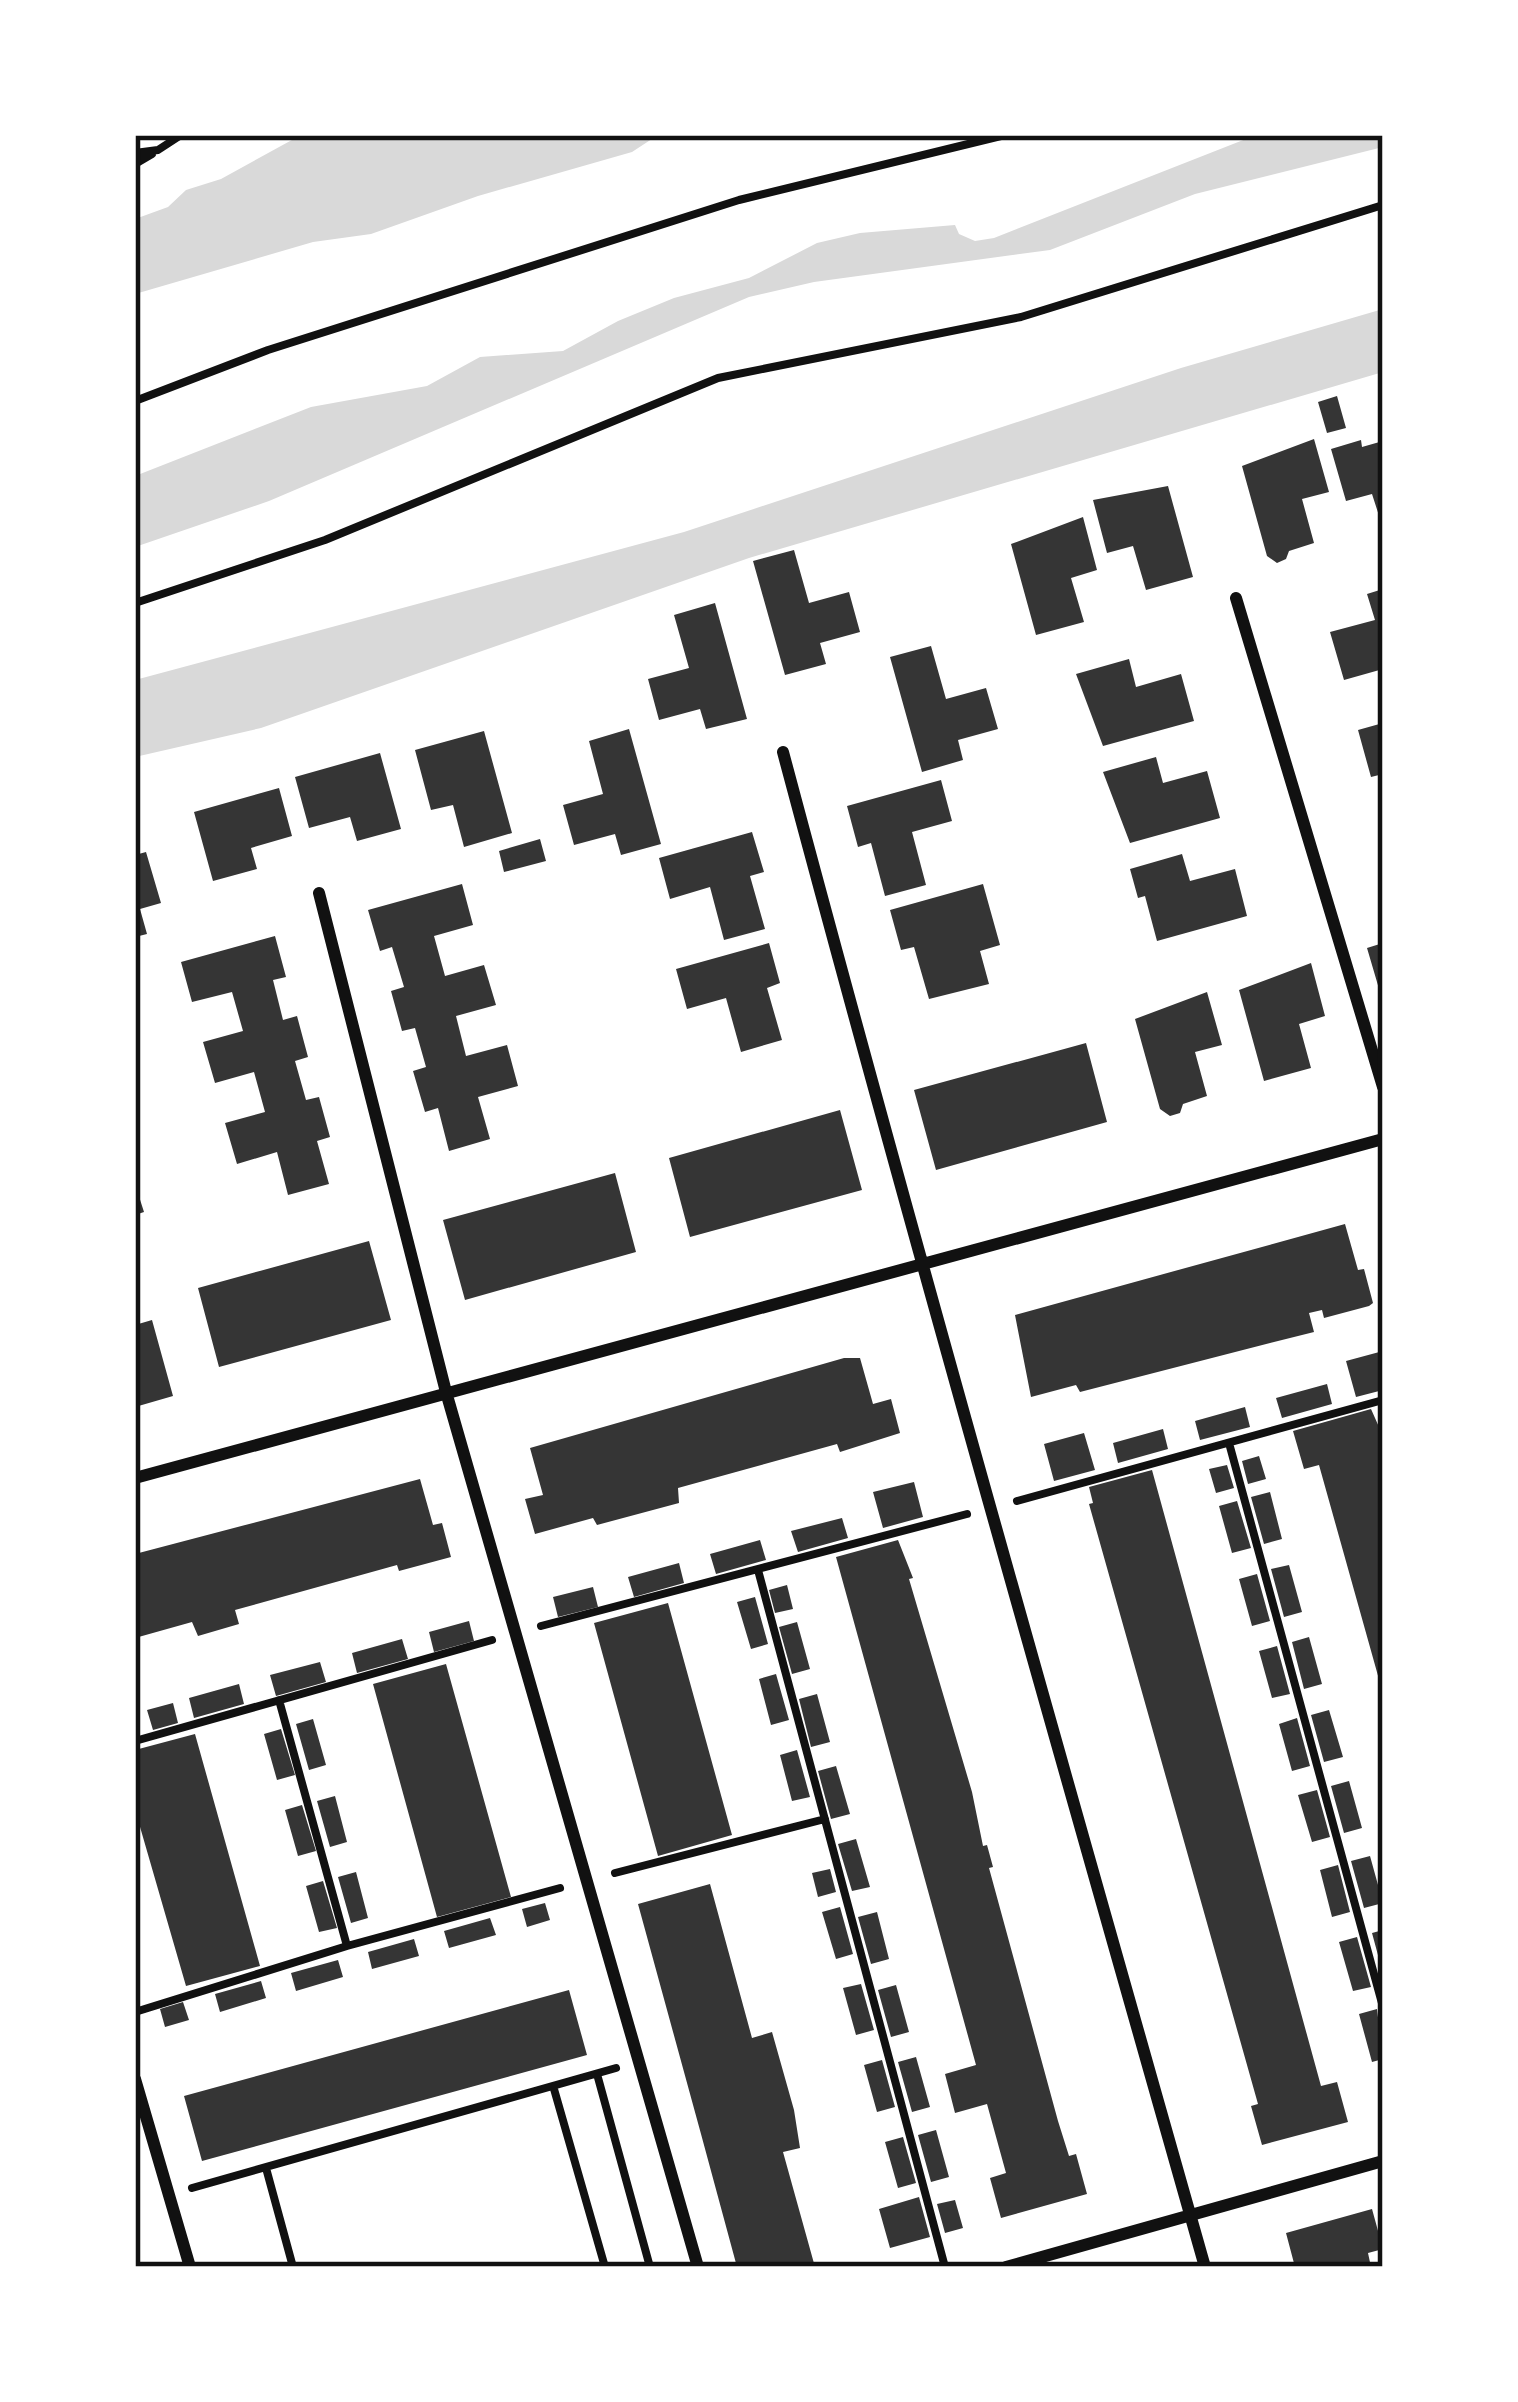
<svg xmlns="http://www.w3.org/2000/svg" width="1518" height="2402" font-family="Figtree,sans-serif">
  <rect width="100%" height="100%" fill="#fff"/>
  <path fill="#d9d9d9" d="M301,135H658L632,152L478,196L371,234L313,242L135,294V219L168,207L186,190L221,179Z
    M1256,135H1383V147L1195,194L1050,250L814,282L749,297L269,501L135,547V476L311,407L427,386L480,357L563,351L618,321L674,298L749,278L817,243L860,233L955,225L959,234L975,241L994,238Z
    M1383,309V372L749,558L261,728L135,757V680L684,532L1181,368Z"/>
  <path fill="#353535" d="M1337,396L1346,428L1327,433L1318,402Z
    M1314,439L1329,492L1302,499L1314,543L1289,551L1286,559L1277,563L1267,556L1242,466Z
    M1361,440L1362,447L1383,441V528L1372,494L1346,501L1331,449Z
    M1168,486L1193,577L1146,590L1133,546L1107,553L1093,500Z
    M1083,517L1097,570L1071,578L1084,622L1036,635L1011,544Z
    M794,550L809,603L849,592L860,632L820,643L826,664L785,675L753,561Z
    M1383,589V669L1344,680L1330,632L1375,620L1367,594Z
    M715,603L747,719L706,729L700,709L659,720L648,679L689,668L674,615Z
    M931,646L946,699L986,688L998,729L958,740L963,760L922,772L890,657Z
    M1129,659L1136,687L1181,674L1194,721L1103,746L1076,674Z
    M1383,723V774L1371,777L1358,730Z
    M629,729L661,844L621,855L615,834L574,845L563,805L603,794L589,741Z
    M484,731L512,833L464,847L453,805L431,810L415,750Z
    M380,753L401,829L357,841L350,817L309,828L295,777Z
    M1156,757L1163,783L1207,771L1220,818L1130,843L1103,772Z
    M941,780L952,821L912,832L926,885L885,896L871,843L858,847L847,806Z
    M279,788L292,836L251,848L257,869L213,881L194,812Z
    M752,832L764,872L750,876L765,929L724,940L710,887L670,899L659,858Z
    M540,839L546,861L504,872L499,851Z
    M146,852L161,903L140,909L147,934L135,937V855Z
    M1182,854L1190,881L1235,869L1247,916L1157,941L1145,896L1138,898L1130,869Z
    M462,884L473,925L434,936L445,976L484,965L496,1005L456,1016L466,1056L507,1045L518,1086L478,1097L490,1139L449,1151L438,1108L425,1112L413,1071L426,1067L415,1028L402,1031L391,991L404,987L392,947L380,951L368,910Z
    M983,884L1000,945L980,951L989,984L929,999L914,947L901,950L890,910Z
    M275,936L286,977L273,980L283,1020L297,1016L308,1057L295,1061L306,1100L319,1097L330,1137L317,1141L329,1184L288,1195L277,1152L237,1164L225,1123L265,1112L254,1072L215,1083L203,1042L243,1031L232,992L192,1002L181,962Z
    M769,943L780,983L767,988L782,1040L741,1052L726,998L687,1009L676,969Z
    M1383,943V999H1382L1367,948Z
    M1311,963L1325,1016L1299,1024L1311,1068L1264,1081L1239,990Z
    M1207,992L1222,1045L1195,1052L1207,1096L1183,1104L1180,1113L1170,1116L1160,1109L1135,1019Z
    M1086,1043L1107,1122L936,1170L914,1090Z
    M840,1110L862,1190L690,1237L669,1158Z
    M615,1173L636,1252L465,1300L443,1220Z
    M135,1184L144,1212L135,1215Z
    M1345,1224L1358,1270L1364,1269L1373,1303L1369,1306L1324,1318L1322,1310L1309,1313L1314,1332L1286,1339L1080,1392L1076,1385L1031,1397L1015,1315Z
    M369,1241L391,1320L219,1367L198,1288Z
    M152,1320L173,1396L135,1407V1325Z
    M1383,1351V1390L1356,1397L1346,1361Z
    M844,1358H860L873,1404L891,1399L900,1433L840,1452L837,1444L678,1488L679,1503L597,1525L593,1518L535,1534L525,1499L543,1495L530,1448Z
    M1327,1384L1332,1404L1282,1418L1276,1398Z
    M1245,1407L1250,1427L1200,1440L1195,1421Z
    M1371,1409L1383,1436L1382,1690L1319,1465L1304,1469L1293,1431Z
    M1163,1429L1168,1449L1118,1463L1113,1443Z
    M1084,1433L1095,1470L1054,1481L1044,1444Z
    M1259,1456L1266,1479L1248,1484L1242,1461Z
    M1227,1465L1234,1488L1216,1493L1209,1469Z
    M1152,1470L1321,2086L1337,2082L1348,2122L1262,2145L1251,2106L1258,2104L1089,1504L1093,1503L1089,1487Z
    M420,1479L433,1525L442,1523L451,1557L399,1571L397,1565L235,1610L239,1624L198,1636L192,1622L135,1638V1554Z
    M914,1482L923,1517L883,1528L873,1492Z
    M1270,1492L1282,1539L1264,1544L1251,1497Z
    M1237,1501L1251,1548L1232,1553L1219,1506Z
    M842,1518L848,1538L798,1552L791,1531Z
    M760,1540L766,1560L716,1574L710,1554Z
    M898,1540L913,1578L909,1579L972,1792L983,1846L987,1845L993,1867L989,1868L1058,2121L1069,2156L1076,2154L1087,2194L1001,2218L990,2178L1006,2173L987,2104L955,2113L945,2074L976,2065L836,1557Z
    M679,1563L684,1583L634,1597L628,1577Z
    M1289,1565L1302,1612L1284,1617L1271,1569Z
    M1257,1574L1270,1621L1252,1626L1239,1579Z
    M787,1585L793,1609L775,1613L769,1590Z
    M593,1587L598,1607L558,1617L553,1597Z
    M755,1597L768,1644L751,1649L737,1602Z
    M668,1603L732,1835L658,1856L594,1623Z
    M469,1621L474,1641L434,1652L429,1632Z
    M797,1622L810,1669L792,1674L779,1627Z
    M1309,1637L1322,1684L1304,1689L1292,1642Z
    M402,1639L408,1659L357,1673L352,1653Z
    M1277,1646L1290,1694L1272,1698L1259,1651Z
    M320,1662L326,1682L276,1696L270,1675Z
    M446,1664L511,1897L437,1917L373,1684Z
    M776,1674L789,1720L771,1725L759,1679Z
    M239,1684L244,1704L194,1718L189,1698Z
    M817,1694L830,1742L811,1747L799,1699Z
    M173,1703L178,1723L153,1730L147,1710Z
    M1329,1710L1343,1757L1324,1762L1311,1715Z
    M1297,1718L1310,1766L1292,1771L1279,1724Z
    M313,1719L326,1765L309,1770L296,1724Z
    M281,1729L295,1775L277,1780L264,1734Z
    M195,1734L260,1966L186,1986L136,1813L135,1750Z
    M797,1750L810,1797L792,1801L780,1755Z
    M836,1766L850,1814L831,1819L818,1771Z
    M1349,1781L1362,1828L1344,1833L1331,1786Z
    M1317,1790L1330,1837L1312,1842L1298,1795Z
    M335,1796L347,1842L330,1847L317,1801Z
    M302,1805L316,1851L298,1856L285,1810Z
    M856,1839L870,1887L852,1891L838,1844Z
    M1370,1856L1383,1903L1364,1908L1351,1861Z
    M1338,1865L1350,1912L1332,1917L1320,1870Z
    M830,1869L836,1892L818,1897L812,1873Z
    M356,1872L368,1918L351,1923L338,1877Z
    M323,1881L337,1928L319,1932L306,1886Z
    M710,1884L752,2038L772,2032L794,2110L800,2148L783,2152L815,2267H737L701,2134L638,1904Z
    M545,1903L550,1920L527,1927L522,1909Z
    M840,1907L853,1954L836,1959L822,1912Z
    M877,1912L889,1959L871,1964L858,1917Z
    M490,1918L496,1935L449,1948L444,1931Z
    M1383,1930V1970H1382L1372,1933Z
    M1357,1937L1371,1987L1353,1991L1339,1942Z
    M414,1939L419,1956L372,1969L368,1952Z
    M338,1960L343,1977L296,1991L291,1973Z
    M261,1981L266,1998L220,2012L215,1994Z
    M861,1984L874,2030L856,2035L843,1988Z
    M896,1985L909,2032L891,2037L878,1990Z
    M569,1990L587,2055L202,2161L184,2096Z
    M183,2002L189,2020L165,2027L160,2009Z
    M1377,2009L1383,2059L1372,2062L1359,2014Z
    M916,2057L930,2107L912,2112L898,2062Z
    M882,2060L895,2107L877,2112L864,2065Z
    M936,2130L949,2177L931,2182L918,2135Z
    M903,2137L916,2183L898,2188L885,2142Z
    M919,2197L930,2237L890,2248L879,2209Z
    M955,2200L963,2228L945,2233L937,2204Z
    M1372,2209L1383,2249L1368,2253L1371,2267H1295L1286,2233Z"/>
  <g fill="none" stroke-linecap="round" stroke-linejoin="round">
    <path stroke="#111" stroke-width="8" d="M135,153L158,150L181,135
      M135,164L152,154
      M135,401L268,350L739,200L1005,135
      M135,603L325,540L718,378L1021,317L1383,205
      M1229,1443L1383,2007
      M1017,1501L1383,1400
      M758,1570L945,2267
      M541,1626L967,1514
      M279,1700L347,1946
      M135,1741L492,1640
      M615,1873L825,1819
      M135,2012L347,1946L560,1888
      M597,2074L650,2267
      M554,2089L605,2267
      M266,2168L293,2267
      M192,2188L616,2068"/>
    <path stroke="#111" stroke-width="12" d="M1236,598L1383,1087
      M783,752C918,1258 1062,1762 1205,2267
      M319,893L446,1392L698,2267
      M135,1478L1383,1139
      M135,2079L190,2267
      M1006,2267L1383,2161"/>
  </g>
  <rect width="1518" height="2402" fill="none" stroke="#ffffff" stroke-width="276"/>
  <rect x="138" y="138" width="1242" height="2126" fill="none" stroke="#111" stroke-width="4.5"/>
</svg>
